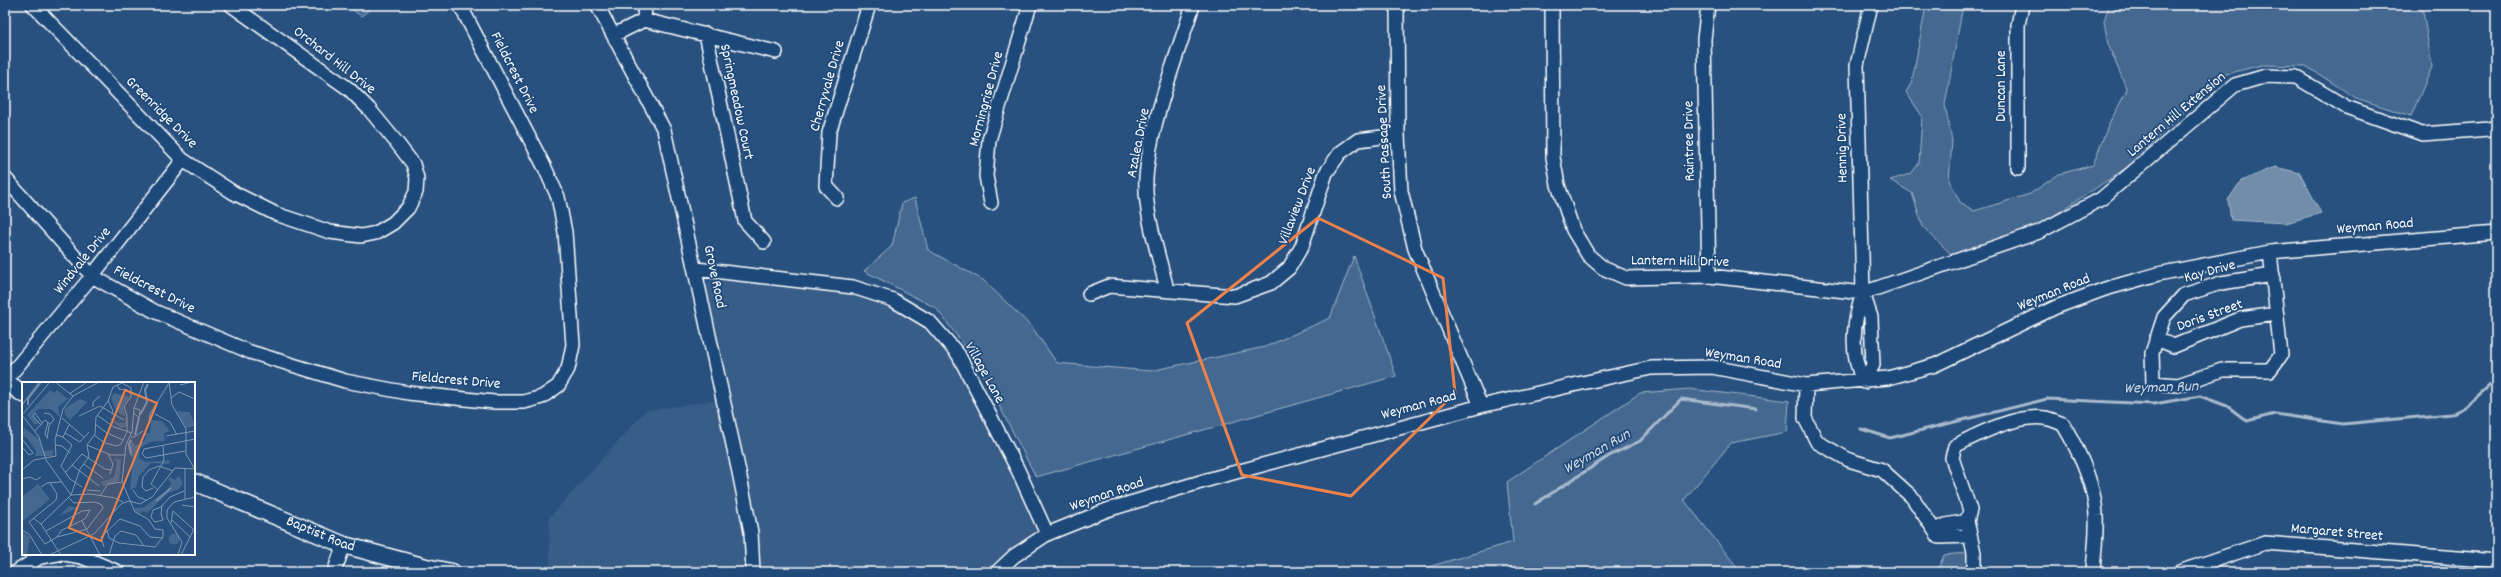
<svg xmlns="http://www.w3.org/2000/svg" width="2501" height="577" font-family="Dekko,sans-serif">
  <rect width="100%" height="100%" fill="#28517f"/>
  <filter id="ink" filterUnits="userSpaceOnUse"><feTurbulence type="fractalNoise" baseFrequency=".025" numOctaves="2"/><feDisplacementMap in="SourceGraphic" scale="8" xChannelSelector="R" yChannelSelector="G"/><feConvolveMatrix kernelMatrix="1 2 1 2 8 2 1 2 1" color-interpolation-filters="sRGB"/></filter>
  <g filter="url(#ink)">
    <path fill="#375d88" d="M714,277L856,293L890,302L924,326L954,359L1038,526V532L1035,537L991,572H550L549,518L645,411L730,398L706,285Z"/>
    <path fill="#446890" stroke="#a2b4c8" d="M346,5H376L361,16Z
      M1926,5H1963L1945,105L1952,141L1949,180L1960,202L1974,211L2030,194L2059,174L2093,165L2108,126L2127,90L2108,44L2104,21L2109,5H2422L2432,67L2411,116L2356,98L2306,66L2261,65L2223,75L2163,132L2135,162L2043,223L1953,256L1923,227L1912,193L1890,180L1911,174L1919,163L1922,116L1906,92L1912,82Z
      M915,198L928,250L983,280L1032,327L1057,363L1150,371L1265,347L1330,318L1354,256L1396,376L1036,477L976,361L936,308L864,271L892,246L902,203Z
      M1863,316L1865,317L1868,360L1864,364L1860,361V317Z
      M1689,389L1789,401L1787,432L1731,443L1684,500L1741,572H1411L1513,542L1507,482L1640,393Z
      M1967,553L1970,572H1937L1944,555Z"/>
    <path fill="#718dab" stroke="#aabbcd" d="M2275,167L2300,173L2321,213L2286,223L2231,220L2228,200L2241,181Z"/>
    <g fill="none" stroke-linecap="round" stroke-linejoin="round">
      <path stroke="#aabbcd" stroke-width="3" d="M1861,429L1890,438L2047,399L2154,404L2200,396L2227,406L2247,421L2275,414L2343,424L2451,414L2465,407L2496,380
        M1535,504L1609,456L1640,441L1681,399L1756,409"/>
      <g stroke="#fff" stroke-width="16">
        <path id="minor" d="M33,5L183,160L234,193L276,214L330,232L361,236L376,233L393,223L408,208L416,192L417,178L413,164L397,143L369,109L349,89L231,5
          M597,5L664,130L739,472L751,532L753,572
          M1397,5L1398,135L1401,191L1415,249L1481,406
          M1552,5L1553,157L1558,185L1573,230L1588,255L1603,268L1626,278L1709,276L1863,293L2039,232L2101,199L2235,85L2266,76L2296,77L2346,107L2422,134L2490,129L2496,126
          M1708,5L1704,39L1709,276
          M644,20L645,5
          M706,34L745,221L764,242
          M614,35L644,20L776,52
          M2018,168V25L2022,5
          M5,178L92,276L154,311L250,352L345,381L408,393L494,402H524L542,397L558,386L568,369L573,345L565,232L558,197L545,168L460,5
          M837,198L826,186L829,133L869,5
          M991,203L986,176L989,140L1030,5
          M2270,252L2281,355L2270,370H2222L2178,385L2153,383L2152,353L2164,317L2184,295L2221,283L2273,275
          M696,269L853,287L893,300L930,322L958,354L1018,470L1047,534
          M1167,289C1159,257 1144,211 1146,179C1149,126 1177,56 1193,5
          M1863,293C1853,323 1849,353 1864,382
          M1089,294L1109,286L1235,296L1271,283L1289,268L1302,246L1326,173L1340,153L1358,140L1398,135
          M2156,339L2174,346L2240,319L2277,314
          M5,381L92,276L183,160
          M1864,382L1873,365L1871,317L1863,293L1857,65L1871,5
          M1806,385L1805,418L1817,442L1849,460L1882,470L1912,497L1939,537L1970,536
          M1934,530L1946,525L1967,521
          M65,554L82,557L118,572
          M16,572L40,557L58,554
          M334,572L344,545
          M997,572L1014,556L1047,534L1107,510L1214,478L1481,406L1582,383L1651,368L1712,367L1806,385L1888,378L1935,365L2056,307L2105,289L2158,274L2270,252L2496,233
          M1974,572V553L1967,521L1970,510L1952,458L1955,446C1979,433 2018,414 2045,418C2051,419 2057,422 2063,424C2079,451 2095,484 2096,516C2097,534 2094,554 2093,572
          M2179,572L2265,543L2496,561"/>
      </g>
      <g stroke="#fff" stroke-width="19">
        <g id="major">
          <path d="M5,381L23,394"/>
          <path id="s1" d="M194,482L344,545L426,567L452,572"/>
        </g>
      </g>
      <use href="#minor" stroke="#1f4a7a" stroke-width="13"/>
      <use href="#major" stroke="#1f4a7a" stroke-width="16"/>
    </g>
  </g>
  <path fill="none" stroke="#ee8249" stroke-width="3" stroke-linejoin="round" d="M1318,218L1443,278L1455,393L1351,496L1242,475L1187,323Z"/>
  <g text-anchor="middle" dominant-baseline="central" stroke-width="3.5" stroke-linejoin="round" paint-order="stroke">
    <g font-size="15" fill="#fff" stroke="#1f4a7a">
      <text transform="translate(334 61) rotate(38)">Orchard Hill Drive</text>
      <text transform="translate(514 73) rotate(63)">Fieldcrest Drive</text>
      <text transform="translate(828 86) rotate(-74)">Cherryvale Drive</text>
      <text transform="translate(2002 86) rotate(-90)">Duncan Lane</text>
      <text transform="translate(987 99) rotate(-75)">Morningrise Drive</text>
      <text transform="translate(736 102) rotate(78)">Springmeadow Court</text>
      <text transform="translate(161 113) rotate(45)">Greenridge Drive</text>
      <text transform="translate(2177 115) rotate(-40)">Lantern Hill Extension</text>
      <text transform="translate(1690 141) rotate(-91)">Raintree Drive</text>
      <text transform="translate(1385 142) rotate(-93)">South Passage Drive</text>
      <text transform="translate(1139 143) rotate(-79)">Azalea Drive</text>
      <text transform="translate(1843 148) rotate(-91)">Hennig Drive</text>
      <text transform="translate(1298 206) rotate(-69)">Villaview Drive</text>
      <text transform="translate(2375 227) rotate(-5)">Weyman Road</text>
      <text transform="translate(83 261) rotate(-51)">Windvale Drive</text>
      <text transform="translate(1680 262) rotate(1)">Lantern Hill Drive</text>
      <text transform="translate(2210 272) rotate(-15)">Kay Drive</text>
      <text transform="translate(714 277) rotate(78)">Grove Road</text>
      <text transform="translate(154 290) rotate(27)">Fieldcrest Drive</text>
      <text transform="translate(2054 293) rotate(-22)">Weyman Road</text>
      <text transform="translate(2210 316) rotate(-20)">Doris Street</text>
      <text transform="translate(1743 359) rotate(9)">Weyman Road</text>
      <text transform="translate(984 373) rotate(61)">Village Lane</text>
      <text transform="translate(456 381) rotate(5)">Fieldcrest Drive</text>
      <text transform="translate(1419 406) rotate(-15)">Weyman Road</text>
      <text transform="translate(1107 495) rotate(-19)">Weyman Road</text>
      <text transform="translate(2337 533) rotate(5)">Margaret Street</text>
      <text stroke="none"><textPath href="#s1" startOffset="137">Baptist Road</textPath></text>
    </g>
    <g font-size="16" font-style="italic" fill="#d4dde6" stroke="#1f4a7a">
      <text transform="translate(2161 388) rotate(-2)">Weyman Run</text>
      <text transform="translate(1597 452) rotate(-30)">Weyman Run</text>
    </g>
  </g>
  <g transform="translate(22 382)">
    <rect width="173" height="173" fill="#28517f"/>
    <path d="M28,8L32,11L35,8L46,17L36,25L38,35L29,27H16L11,33L17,41L13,43L5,33ZM92,11L108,15L101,23L105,44L103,45L99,46L80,31L96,41H103V34L94,29L89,16ZM58,17L65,20L48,38L43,33L42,27ZM154,29L168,30L173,44L164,46ZM129,38L140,39L148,49L142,51L143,59L128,60L118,66L117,76L124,80L148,78L147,82L129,81L117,94L114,105L108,108L111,75L108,74L106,64L109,56L113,64L122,59L124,54L121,51H128ZM2,46L18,58L21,69L32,68L30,74H13L14,69L5,56L0,54ZM92,77H99L97,99L82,104L79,100L91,96L93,91L95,80ZM157,94L161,101L157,107L146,111L125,131L120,129L118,132L114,130L112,126L122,125L144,109L150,101L146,98L148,95L153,98ZM16,102L28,117L0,140V115ZM47,124L56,126L37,134ZM0,149L8,155L5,173H0ZM146.5 157a5.5 5.5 0 1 1 11 0a5.5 5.5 0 1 1-11 0Z" fill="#446890"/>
    <path fill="none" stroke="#718dab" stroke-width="2" d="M6,23V17L19,0M118,33L125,20L123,8L126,2M113,53L117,36M109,58L107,62L109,72M134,119L149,106"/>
    <path fill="none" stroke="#7e97b2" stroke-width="1" d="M33,0L51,14M147,0L150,23L164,47V72L172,86M95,3L97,7L105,8M158,3L170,0M47,12L65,0M149,16L157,10L173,17M86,19L91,29L90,33M0,23L17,0M71,25V20L78,14M112,26L118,28L117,36L112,31M13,31L11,34L19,43M13,31L20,41M22,31L28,32L32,37L27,44L25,57M133,32L148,40L155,53M0,33L17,55L24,78L49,113L69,112L93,116L101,120M0,33L28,0M75,33L92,45L110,51M57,34L78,24L102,38M40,36L62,55M127,41L128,32L147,1M73,42L85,51L101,58M13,49L23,38L28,42M43,51L58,60L67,50M34,53L41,55L50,63L39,84L48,97L60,105M72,53L83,61L95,64L99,62L105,50V34L102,24L109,15V6L100,1L91,5L86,19M144,54L173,49M25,55L23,52L26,40M41,55L47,43M109,55H112L121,49M0,57L11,71L7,73L0,65M34,63L40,64L48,71M65,63L89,73H103M163,69L124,76L120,72L122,67L173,57M86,72L91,82L88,92M62,82L81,96M50,83L77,104M163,87V117M0,88L12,78L34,74L33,58L41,27L51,14L77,0M43,91L60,72L83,87L89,88M0,97L8,95L14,98L19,95M28,101L35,112L34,118L7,140L23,162L35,155L65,147L81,126L80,123L73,120L52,121L47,116M19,105L25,101L39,100M131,106L124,109L120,105L121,95L127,88L137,84L151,89M65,108L78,109M111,108L116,115L124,118M136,108L129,102L142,78L141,64M78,114L86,102L100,100M140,123L139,132L141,138L133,140L129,135L131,128L139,125L148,115L162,109M160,123L173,125M173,123V138M11,136L19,142L39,173M150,138L168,155M60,139L78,173M149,141L151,129L172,148M19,142L49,113L58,87L67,75L65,63L73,52L74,35L86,19M0,148L7,152L20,173M85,148L87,156L97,161L133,165L141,155V148L133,147L126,137L113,130L100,100L104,63L110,50L112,26L122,0M24,149L60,129L68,128L63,137L40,148L35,155M82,165L79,155L98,137L118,144L128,155L141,156M27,173L72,152L99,122L107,119L118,122L130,115L153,86L173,87M87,173L93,154L99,149L114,153L122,164M156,173L160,160L145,136V128L152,120L173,115M159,173L173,145"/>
    <path fill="#ee8249" fill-opacity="0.15" stroke="#ee8249" stroke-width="2" d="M103,8L135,21L79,159L47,146Z"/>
    <rect width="173" height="173" fill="none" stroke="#fff" stroke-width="2"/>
  </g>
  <rect width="2501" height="577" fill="none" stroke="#1f4a7a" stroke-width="20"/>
  <rect x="10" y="10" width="2481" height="557" fill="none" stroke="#fff" stroke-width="1.5" filter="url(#ink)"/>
</svg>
